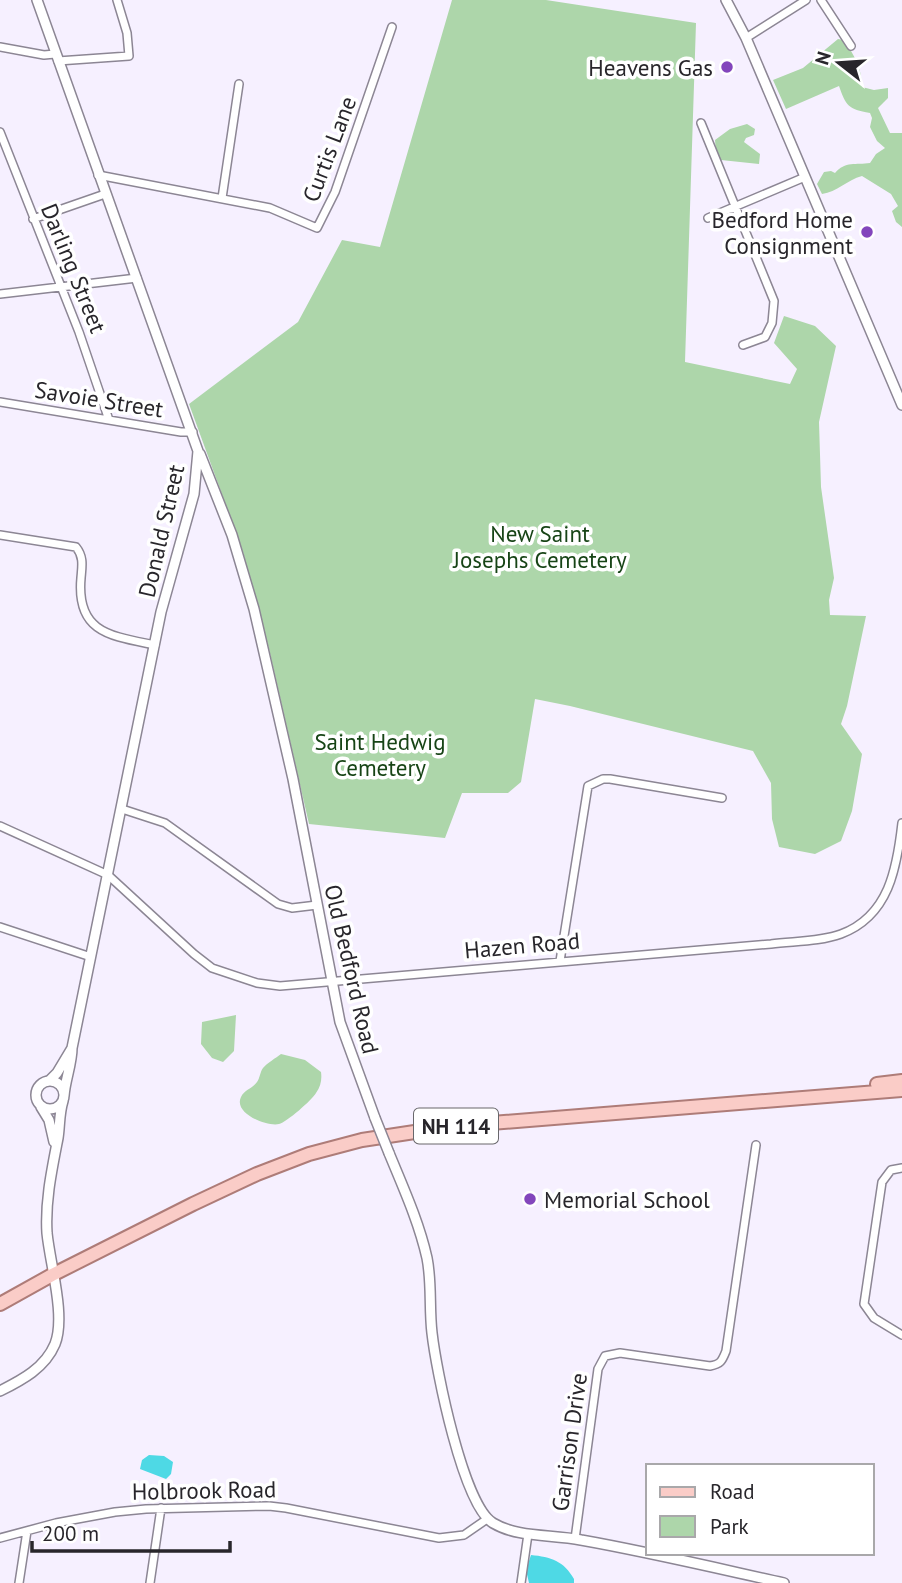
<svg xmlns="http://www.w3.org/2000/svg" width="902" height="1583" font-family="'PT Sans',sans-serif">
  <rect width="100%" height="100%" fill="#f6f0ff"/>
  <path fill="#add6aa" d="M452,0H546L696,23L685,362L790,384L797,369L774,343L784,316L815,326L836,346L819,422L821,487L834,578L829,600L830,615L866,616L847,706L841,724L862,754L852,811L841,841L815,854L779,847L772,819L771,783L753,751L570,706L535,699L521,782L508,793H462L445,838L309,824L269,649L243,552L189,404L298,322L342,240L380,247Z
    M838,39L844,40C854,55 862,68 862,87L874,90L888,88V98L878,108L890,133H902V227L896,222L892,211L898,206L891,194L862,176C847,180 837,192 822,194L817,184L824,172L831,171L835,173C845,161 856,165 870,163L876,154L885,148L877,141L870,127L872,118L870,113C848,109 846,106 839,86L786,109L773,80L803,68Z
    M747,124L755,129L754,135L746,138L744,142L760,154L759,164L721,160L716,153L715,140L730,129Z
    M236,1015L234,1051L223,1062L212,1058L201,1044L202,1022Z
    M281,1054L305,1060L321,1072C322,1079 321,1086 316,1093C312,1100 287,1122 279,1124C267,1127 233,1113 241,1097C244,1090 252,1089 257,1082C260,1078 260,1072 263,1068C267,1063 276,1058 281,1054Z"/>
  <path fill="#4ed9e5" d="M149,1455L164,1456L173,1462L171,1474L166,1479L140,1469L142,1460Z
    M531,1555C551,1557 564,1561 574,1579V1583H529L526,1570Z"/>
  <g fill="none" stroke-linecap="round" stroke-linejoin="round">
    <g stroke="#8c8694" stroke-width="10">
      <path id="minor" d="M821,0L851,46
        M746,38L806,0
        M0,47L44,55L55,54
        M58,61L129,56L127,33L117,0
        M701,123L774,301L772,323L765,337L743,345
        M0,132L79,332L109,420
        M98,175L270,208L317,228L335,192L392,27
        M222,198L239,84
        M708,218L805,177
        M33,219L105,194
        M0,294L137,278
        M0,402L181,432H193
        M0,535L76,547C84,557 82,566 81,578C76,633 111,636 155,645
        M122,809L165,823L278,904L292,908L317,905
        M0,826L108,875L194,954L212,968L257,983L280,986L771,944C793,941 819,942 841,934C889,916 897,868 902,823
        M0,927L91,957
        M560,961L588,786L603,779H610L722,798
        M902,1168L891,1170L882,1182L864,1304L874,1318L902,1335
        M0,1538L56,1523L115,1512L146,1509L269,1506L286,1508L439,1538L464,1535L487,1519
        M575,1539L598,1369L605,1356L620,1353L710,1366C721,1364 722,1361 726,1351L756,1145
        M19,1583L27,1531
        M150,1583L161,1508
        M521,1583L528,1534"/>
    </g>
    <g stroke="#8c8694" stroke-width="12">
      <path id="tertiary" d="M37,0L198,451L194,494L161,612L72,1048C72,1064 65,1080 64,1096
        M726,0L746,38L902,405
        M200,454L232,535L254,609L293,779L340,1022L375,1118
        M36 1095a14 14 0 1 1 28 0a14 14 0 1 1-28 0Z
        M49,1081L57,1073L72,1048
        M41,1107L49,1120L54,1142
        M389,1153C403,1187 419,1222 427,1258C432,1283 429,1308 432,1333C436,1369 463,1505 493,1523C518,1538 552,1534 581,1540C649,1552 716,1568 784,1583
        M0,1391C22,1380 45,1368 55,1344C66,1316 50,1264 47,1233C45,1201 52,1169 58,1138C60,1125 59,1114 63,1101"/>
    </g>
    <g stroke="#ae7c78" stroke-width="16">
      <path id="primary" d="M877,1084L902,1081
        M0,1304L52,1275L193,1204L257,1174L309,1154L362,1140L454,1126L902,1090"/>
    </g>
    <use href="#minor" stroke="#fff" stroke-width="7"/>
    <use href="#tertiary" stroke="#fff" stroke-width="9"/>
    <use href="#primary" stroke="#faccc7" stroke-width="12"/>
    <g stroke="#8c8694" stroke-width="12" stroke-linecap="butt">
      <path id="tertiary-bridge" d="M375,1118L389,1153"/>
    </g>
    <use href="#tertiary-bridge" stroke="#fff" stroke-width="9"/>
  </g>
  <g fill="#8346bc" stroke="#fff" stroke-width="2.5">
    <circle cx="727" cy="67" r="7"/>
    <circle cx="867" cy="232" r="7"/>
    <circle cx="530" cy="1199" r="7"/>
  </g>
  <g text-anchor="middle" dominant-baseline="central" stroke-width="7" stroke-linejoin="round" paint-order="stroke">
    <rect fill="#fff" stroke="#68676b" stroke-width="2" x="414" y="1108.5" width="84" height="35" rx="5"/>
    <g font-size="21" font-weight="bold" fill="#28262b">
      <text x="456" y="1126">NH 114</text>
    </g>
    <g font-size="23" fill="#28262b" stroke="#fff" text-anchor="end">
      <text x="713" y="67">Heavens Gas</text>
      <text x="853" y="219">Bedford Home<tspan x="853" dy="26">Consignment</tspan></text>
      <text x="544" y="1199" text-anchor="start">Memorial School</text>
    </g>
    <g font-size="23" fill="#28262b" stroke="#fff">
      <text transform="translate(329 149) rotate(-69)">Curtis Lane</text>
      <text transform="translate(74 268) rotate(68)">Darling Street</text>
      <text transform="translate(99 399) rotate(9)">Savoie Street</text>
      <text transform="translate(161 531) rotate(-77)">Donald Street</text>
      <text transform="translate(522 945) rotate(-5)">Hazen Road</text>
      <text transform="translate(352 969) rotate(77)">Old Bedford Road</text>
      <text transform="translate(569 1442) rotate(-82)">Garrison Drive</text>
      <text transform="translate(204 1490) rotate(-1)">Holbrook Road</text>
    </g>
    <g font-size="23" fill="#174416" stroke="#fff">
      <text x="540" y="533">New Saint<tspan x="540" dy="26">Josephs Cemetery</tspan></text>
      <text x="380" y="741">Saint Hedwig<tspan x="380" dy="26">Cemetery</tspan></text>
    </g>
  </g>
  <rect x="646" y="1464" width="228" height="91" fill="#ffffff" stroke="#a9a8aa" stroke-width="2"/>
  <rect x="660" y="1487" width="35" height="10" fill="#faccc7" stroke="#a9a8aa" stroke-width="2"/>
  <text x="710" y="1499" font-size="21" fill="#28262b">Road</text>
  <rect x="660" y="1516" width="35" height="21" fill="#add6aa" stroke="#a9a8aa" stroke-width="2"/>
  <text x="710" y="1534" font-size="21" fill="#28262b">Park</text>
  <g transform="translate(839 63) rotate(287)" stroke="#ffffff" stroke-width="5" paint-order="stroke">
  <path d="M0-5L12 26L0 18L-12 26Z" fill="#28262b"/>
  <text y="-10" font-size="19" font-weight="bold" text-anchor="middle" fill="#28262b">N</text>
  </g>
  <path d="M32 1541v10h198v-10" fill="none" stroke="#28262b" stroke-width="3.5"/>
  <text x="42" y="1541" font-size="21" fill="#28262b" stroke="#ffffff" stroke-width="5" paint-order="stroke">200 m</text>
</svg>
